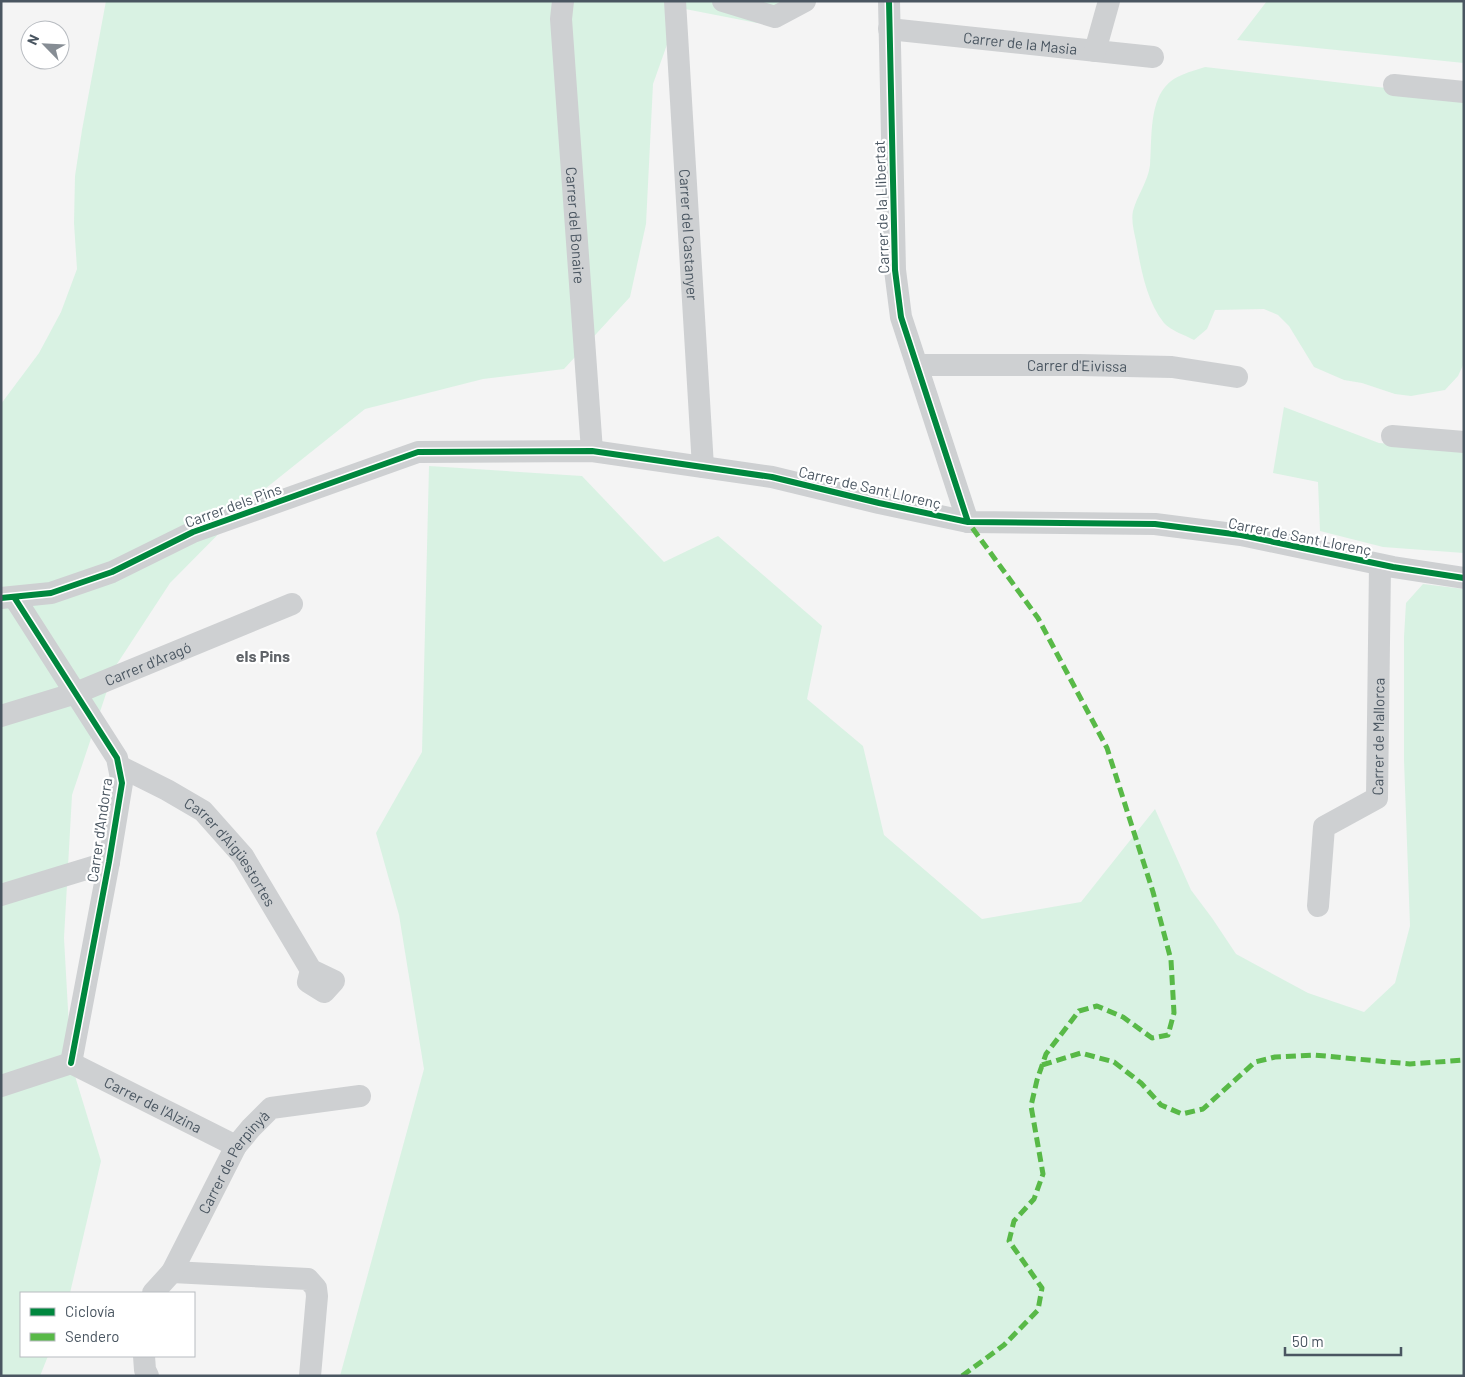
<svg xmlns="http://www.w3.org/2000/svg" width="1465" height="1377" font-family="Barlow,sans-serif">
  <rect width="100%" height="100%" fill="#f4f4f4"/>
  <path fill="#d9f2e3" d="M106,1H819L757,23L680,8L653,84L646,224L630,297L564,369L483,379L365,409L256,496L170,583L115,667L72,795L64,938L71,1063L101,1161L70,1293H21V1356H48L40,1376H1V404L39,353L61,312L77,269L74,223L75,176L82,130Z
    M1267,1H1464V63L1237,40Z
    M1205,67L1464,97V363L1458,376L1445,390L1411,396L1395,394L1362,383L1344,380L1314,367L1289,326L1278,315L1264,309L1215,310L1207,329L1194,340C1185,335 1171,331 1164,323C1146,300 1141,269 1136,241C1134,232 1131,220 1133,211C1137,195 1148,182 1150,165C1152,142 1149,106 1165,87C1174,75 1191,72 1205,67Z
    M1284,407L1379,443L1464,450V553L1383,547L1320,531L1318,482L1273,473Z
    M429,466L582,476L664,562L718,536L822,626L807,699L863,746L884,835L982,919L1081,902L1155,809L1191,890L1212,918L1236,954L1308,993L1364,1012L1395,983L1410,926L1404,760V637L1406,603L1423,584L1464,589V1376H340L424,1069L399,915L376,833L422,752Z"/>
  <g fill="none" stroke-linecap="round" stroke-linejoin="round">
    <g stroke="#ced0d2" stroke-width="22">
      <path id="s1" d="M563,1L561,19L592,451"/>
      <path id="s2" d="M675,1L703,467"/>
      <path d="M723,1L775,17L805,1"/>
      <path d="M889,1L895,270L901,317L968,522"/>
      <path id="s3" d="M889,29L1153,57"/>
      <path d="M1095,51L1109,1"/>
      <path d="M1394,85L1464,92"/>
      <path id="s4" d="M917,365H1080L1172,367L1237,377"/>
      <path d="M1392,436L1464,442"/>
      <path d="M14,597L117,758L122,783L109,862L71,1063"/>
      <path d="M1,598L51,593L112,572L193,532L418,452L592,451L772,477L879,503L968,522L1155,524L1241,535L1393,567L1464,578"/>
      <path id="s5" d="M1,716L76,693L292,604"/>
      <path id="s6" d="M119,766L167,790L203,811L243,856L311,970L308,982L324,992L334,981L311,970"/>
      <path d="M1,895L109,862"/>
      <path id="s7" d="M1318,906L1324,827L1377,798L1380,565"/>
      <path id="s8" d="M71,1063L236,1146"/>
      <path d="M1,1086L71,1063"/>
      <path d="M172,1272L308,1279L316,1288L317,1296L310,1376"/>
      <path id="s9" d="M153,1293L172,1272L236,1146L251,1128L271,1108L360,1096"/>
      <path d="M144,1356L145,1370L148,1376"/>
    </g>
    <path stroke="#58b947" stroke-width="5" stroke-dasharray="10 5" stroke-linecap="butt" d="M1042,1065L1081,1053L1114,1062L1141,1083L1161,1105L1182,1114L1203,1109L1255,1062L1275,1057L1314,1055L1410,1064L1464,1060
      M962,1376L1004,1345L1038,1310L1042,1288L1009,1241L1014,1221L1034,1199L1043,1174L1031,1106L1037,1080L1046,1054L1079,1011L1097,1006L1123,1017L1152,1038L1168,1035L1174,1013L1171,960L1153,892L1107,748L1038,618L968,522"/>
    <g stroke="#fff" stroke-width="9">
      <path id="cycleway" d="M889,1L895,270L901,317L968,522
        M14,597L117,758L122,783L109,862L71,1063
        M1,598L51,593L112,572L193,532L418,452L592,451L772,477L879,503L968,522L1155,524L1241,535L1393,567L1464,578"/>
    </g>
    <use href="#cycleway" stroke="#00873e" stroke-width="6"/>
  </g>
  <g text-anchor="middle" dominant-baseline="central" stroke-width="4.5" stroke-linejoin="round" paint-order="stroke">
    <g font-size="15" fill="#4a5661" stroke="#fff">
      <text stroke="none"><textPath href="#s3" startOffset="132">Carrer de la Masia</textPath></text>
      <text transform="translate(881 207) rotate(-92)">Carrer de la Llibertat</text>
      <text stroke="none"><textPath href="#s1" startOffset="225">Carrer del Bonaire</textPath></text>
      <text stroke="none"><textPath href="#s2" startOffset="234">Carrer del Castanyer</textPath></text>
      <text stroke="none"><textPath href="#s4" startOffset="160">Carrer d'Eivissa</textPath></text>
      <text transform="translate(870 487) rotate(13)">Carrer de Sant Llorenç</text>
      <text transform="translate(233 505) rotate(-20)">Carrer dels Pins</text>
      <text transform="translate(1300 536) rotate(11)">Carrer de Sant Llorenç</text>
      <text stroke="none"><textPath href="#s5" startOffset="156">Carrer d'Aragó</textPath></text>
      <text stroke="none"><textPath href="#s7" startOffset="201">Carrer de Mallorca</textPath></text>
      <text transform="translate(99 830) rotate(-82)">Carrer d'Andorra</text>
      <text stroke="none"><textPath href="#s6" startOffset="144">Carrer d'Aigüestortes</textPath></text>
      <text stroke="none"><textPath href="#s8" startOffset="92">Carrer de l'Alzina</textPath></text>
      <text stroke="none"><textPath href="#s9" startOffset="155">Carrer de Perpinyà</textPath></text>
    </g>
    <g font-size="16" font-weight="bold" fill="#5f6368" stroke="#fff">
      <text x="263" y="655">els Pins</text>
    </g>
  </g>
  <rect width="1465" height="1377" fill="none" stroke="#4a5661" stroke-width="5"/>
  <rect x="20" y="1292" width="175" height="65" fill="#ffffff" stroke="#b7bbc0"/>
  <rect x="30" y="1308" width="25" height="8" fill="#00873e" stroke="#b7bbc0"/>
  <text x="65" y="1317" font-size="15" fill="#4a5661">Ciclovía</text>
  <rect x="30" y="1333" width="25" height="8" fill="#58b947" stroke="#b7bbc0"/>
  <text x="65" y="1342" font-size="15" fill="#4a5661">Sendero</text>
  <g transform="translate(45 45) rotate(294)"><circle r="24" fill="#ffffff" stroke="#b7bbc0"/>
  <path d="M0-4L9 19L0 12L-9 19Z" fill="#868d94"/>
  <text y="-8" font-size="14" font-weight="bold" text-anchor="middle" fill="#4a5661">N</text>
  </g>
  <path d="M1285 1347v8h116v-8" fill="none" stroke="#4a5661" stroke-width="2.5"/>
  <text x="1292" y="1347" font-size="15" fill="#4a5661" stroke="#ffffff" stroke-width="4" paint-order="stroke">50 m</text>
</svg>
